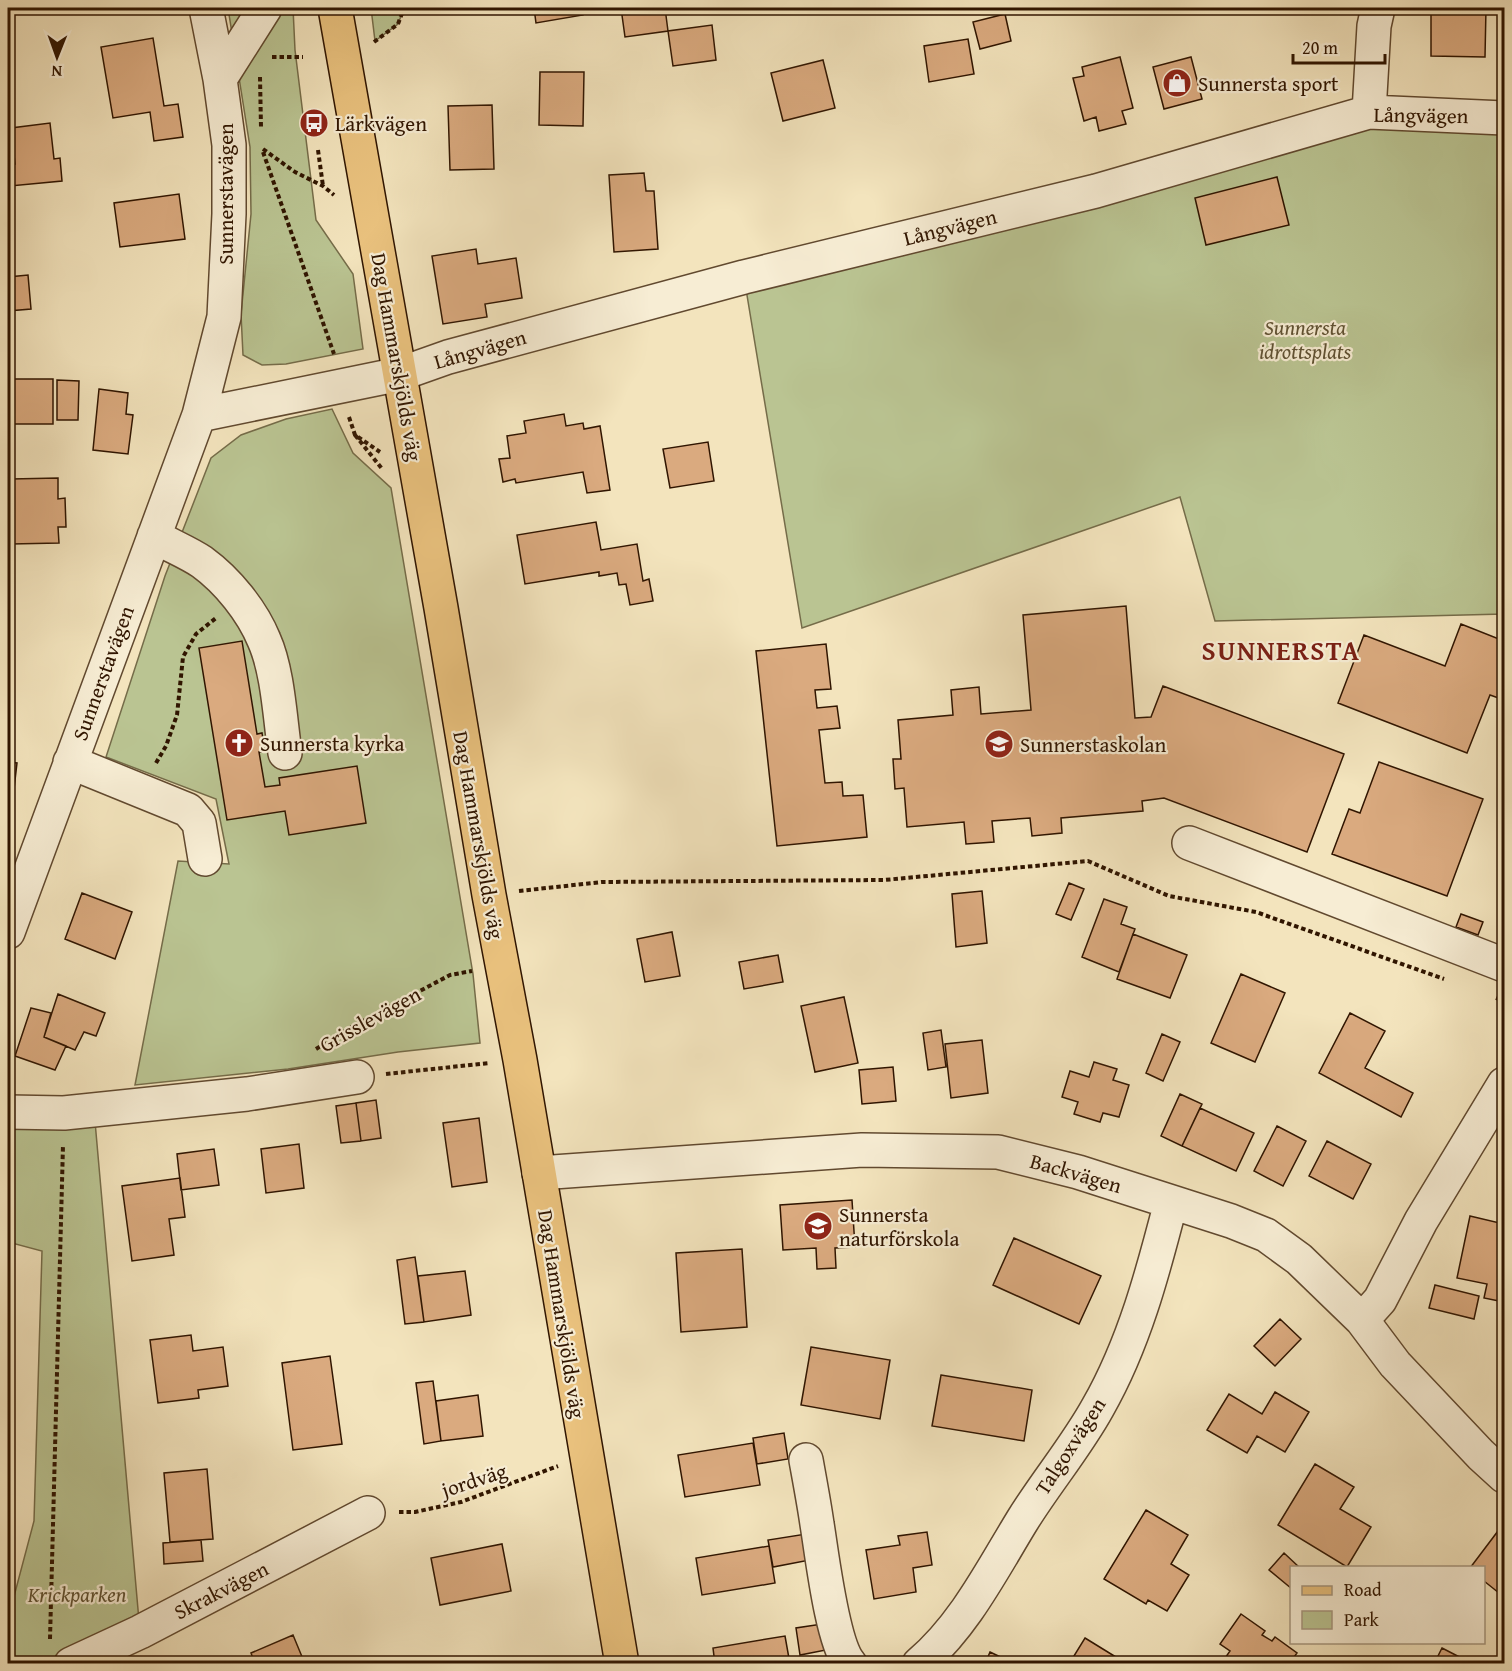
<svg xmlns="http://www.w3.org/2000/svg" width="1512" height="1671" font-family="'Gentium Book Plus',serif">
  <rect width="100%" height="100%" fill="#f3e4bd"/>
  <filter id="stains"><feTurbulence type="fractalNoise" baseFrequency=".00333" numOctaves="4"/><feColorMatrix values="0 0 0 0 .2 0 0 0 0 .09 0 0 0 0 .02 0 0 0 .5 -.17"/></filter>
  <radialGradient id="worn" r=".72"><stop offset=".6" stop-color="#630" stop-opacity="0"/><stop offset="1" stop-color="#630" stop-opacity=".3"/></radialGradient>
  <path fill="#bac492" stroke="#756c49" stroke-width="1.5" d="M228,8H293L295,50L316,220L353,274L363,349L286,364L262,365L243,355L241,314L251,214L250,147Z
    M371,8H404L398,24L375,41Z
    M1369,112L1504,118V614L1215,621L1180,497L802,628L744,277Z
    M332,409L353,453L391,488L473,974L480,1043L398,1052L288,1069L135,1085L178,861L229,864L216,799L106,757L165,576L211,458L241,435L286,419Z
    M94,1110L140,1632L71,1663L8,1664V1619L34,1521L42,1251L8,1242V1112Z"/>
  <path fill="#daaa7f" stroke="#301500" stroke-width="1.5" d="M534,8H582L583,15L536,23Z
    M621,8H665L668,31L625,37Z
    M1436,8H1486L1485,57L1431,56V12L1436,13Z
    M1005,14L1011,41L980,49L973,22Z
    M712,25L716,60L673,66L668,31Z
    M153,38L164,106L178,104L183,137L154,141L150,112L113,118L101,47Z
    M968,39L974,74L929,82L924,46Z
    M1120,57L1133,108L1122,111L1126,124L1099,131L1096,117L1084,121L1073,78L1084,76L1082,67Z
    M1191,57L1202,99L1164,109L1153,67Z
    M823,60L835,108L783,121L771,73Z
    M540,72H584L583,126L539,125Z
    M492,105L494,169L450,170L448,106Z
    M50,123L54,159L60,158L62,181L10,186L8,165L15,164L11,128Z
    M644,173L646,191H654L658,249L614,252L609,175Z
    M1277,177L1289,225L1206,245L1195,198Z
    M179,194L185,239L120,247L114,203Z
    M476,249L478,264L516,258L522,298L485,304L487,317L443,324L432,256Z
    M28,275L31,309L8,311V316V277Z
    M8,328H11L13,344L8,345Z
    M8,379H53V424H8Z
    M57,380L79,381L78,420H57Z
    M99,389L128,393L126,414L133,415L128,454L93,450Z
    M564,414L566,426L583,423L584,429L600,426L610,490L587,493L583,472L516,483L515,479L503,482L499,459L510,458L507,436L526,433L524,421Z
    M708,442L714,481L670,488L663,449Z
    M58,478V499L65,498L66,527H58L59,543L11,544V479Z
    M596,522L601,550L637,544L643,581L649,579L653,601L630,605L626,584L619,585L617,573L599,576V572L525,584L517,535Z
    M1126,606L1135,718L1151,717L1163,686L1344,754L1307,852L1164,798L1142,801L1143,811L1061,818L1062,833L1032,836L1030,818L992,821L994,842L966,844L964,822L907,827L904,788L895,789L893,759H901L898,720L953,715L951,690L979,687L981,714L1031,710L1023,615Z
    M1461,624L1504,641V700L1490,695L1467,753L1338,703L1364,635L1445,666Z
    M242,641L257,734L262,733L265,752H259L265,787L280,785L279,778L357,766L366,823L289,835L285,811L227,820L199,648Z
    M826,644L831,689L815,690L817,708L837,706L840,728L819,730L825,783L842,782L843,796L863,795L867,837L777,846L756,651Z
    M8,762L17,763L12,806H8Z
    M1379,762L1483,799L1447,896L1332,854L1349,809L1360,813Z
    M1069,883L1084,889L1071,920L1056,914Z
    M982,891L987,943L956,947L952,894Z
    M82,893L132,912L115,959L65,939Z
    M1104,899L1127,907L1121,924L1135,929L1119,972L1082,957Z
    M1461,914L1483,922L1478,935L1456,927Z
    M672,932L680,976L645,982L637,939Z
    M1133,934L1187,955L1170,998L1117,979Z
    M778,955L783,982L744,989L739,962Z
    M1241,974L1285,993L1255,1062L1211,1043Z
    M58,994L105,1013L96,1036L84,1032L75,1050L44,1037Z
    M844,997L858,1063L815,1072L801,1006Z
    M31,1008L51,1013L44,1037L66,1046L55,1070L15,1056Z
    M1350,1013L1385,1031L1365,1068L1413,1093L1401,1117L1319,1073Z
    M941,1030L946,1067L928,1070L923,1033Z
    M1162,1034L1180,1042L1163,1081L1146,1073Z
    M982,1040L988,1093L951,1098L945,1044Z
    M1094,1062L1117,1069L1113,1080L1129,1085L1119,1117L1103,1113L1100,1122L1074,1114L1078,1102L1062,1097L1070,1071L1089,1077Z
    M893,1067L896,1101L862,1104L859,1070Z
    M1180,1094L1202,1104L1182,1146L1161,1136Z
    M376,1100L381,1138L361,1141L356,1103Z
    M356,1103L361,1141L341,1143L336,1106Z
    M1200,1108L1254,1133L1236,1171L1182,1146Z
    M479,1118L487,1182L452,1187L443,1123Z
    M1277,1126L1306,1141L1283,1186L1254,1171Z
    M1327,1141L1371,1164L1353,1199L1309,1176Z
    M299,1144L304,1188L266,1193L261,1149Z
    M214,1149L219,1185L181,1190L177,1154Z
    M180,1178L185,1217L169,1219L174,1255L132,1261L122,1186Z
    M852,1200L855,1247L835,1248L836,1268L817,1269L816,1248L783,1250L780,1205Z
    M1470,1216L1504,1224V1302L1484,1298L1487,1284L1457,1278Z
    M1014,1238L1101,1276L1079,1324L993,1285Z
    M742,1249L747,1327L681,1332L676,1253Z
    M415,1257L424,1322L405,1324L397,1260Z
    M465,1271L471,1315L424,1322L418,1276Z
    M1435,1285L1479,1296L1474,1319L1429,1308Z
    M1280,1319L1301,1339L1275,1366L1254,1346Z
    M191,1335L193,1351L223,1347L228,1386L198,1390L199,1398L158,1403L150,1340Z
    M811,1347L890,1360L880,1419L801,1405Z
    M330,1356L342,1444L293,1450L282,1363Z
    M941,1375L1032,1390L1024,1441L932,1426Z
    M433,1381L441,1441L424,1444L416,1383Z
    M1275,1392L1309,1412L1285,1452L1257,1436L1247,1453L1207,1430L1229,1394L1262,1414Z
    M478,1395L483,1436L441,1441L436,1401Z
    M784,1433L788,1459L757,1464L753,1438Z
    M753,1443L760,1485L685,1497L678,1455Z
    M1315,1464L1354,1487L1340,1509L1371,1527L1347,1567L1278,1525Z
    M207,1469L213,1539L170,1542L164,1473Z
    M1146,1510L1188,1535L1171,1564L1189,1575L1167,1611L1148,1600L1146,1604L1104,1579Z
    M1498,1531L1504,1537V1597L1484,1581V1568H1470Z
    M927,1532L932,1565L913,1568L916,1592L874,1599L866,1550L900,1545L898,1536Z
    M806,1534L810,1560L773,1567L768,1540Z
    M201,1540L203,1561L164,1564L163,1543Z
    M502,1544L511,1591L440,1605L431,1558Z
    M769,1546L775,1583L702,1595L696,1558Z
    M1284,1553L1300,1568H1292V1589L1269,1570Z
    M1241,1614L1265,1631L1262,1635L1272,1641L1275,1637L1297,1653L1289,1664H1221L1230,1651L1220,1644Z
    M822,1624L826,1650L800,1655L796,1628Z
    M293,1635L305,1664H255L251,1653Z
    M785,1636L790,1664H715L713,1648Z
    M1085,1638L1124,1662V1664H1069Z
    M1442,1648L1473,1664H1434Z
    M990,1652L1015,1664H985Z"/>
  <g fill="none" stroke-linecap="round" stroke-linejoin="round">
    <g stroke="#61492f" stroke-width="36">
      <path id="minor" d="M220,79L265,8
        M1369,112L1374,26L1378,8
        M199,415L400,374L448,357L744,277L1096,191L1369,112L1504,118
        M154,536C169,545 187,552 202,562C228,581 252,611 264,640C278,671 280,719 285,753
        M70,762L188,810L199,823L205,859
        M1189,843L1504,965
        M8,932L199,415L224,317L229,214V145L220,79L206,8
        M8,1112L64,1113L247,1094L357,1077
        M539,1173L862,1150L998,1152L1078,1172L1231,1221L1266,1235L1299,1259L1362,1320L1395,1364L1481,1455L1504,1476
        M1362,1320L1380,1300L1421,1221L1504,1084
        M806,1460C810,1482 814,1503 817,1524C822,1554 832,1643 850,1664
        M71,1664L140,1632L368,1513
        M919,1664C964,1626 992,1570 1022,1521C1046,1482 1076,1447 1098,1407C1134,1344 1153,1272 1171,1202"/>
    </g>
    <g stroke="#301500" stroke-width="36">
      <path id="major" d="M335,8L441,608L489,895L520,1060L622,1664"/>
    </g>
    <path stroke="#301500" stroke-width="4" stroke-dasharray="4.5 3" stroke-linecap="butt" d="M374,42L398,24L404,8
      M272,57H303
      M260,77L261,127
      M263,149L295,172L323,186L334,195
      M318,150L323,186
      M263,152L334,354
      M349,417L355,435L380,452
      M355,435L383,470
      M156,763L166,746L177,715L183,657L196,634L216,618
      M519,891L602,882L884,880L1088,861L1169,896L1256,912L1444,979
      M1496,998L1504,1001
      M316,1049L348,1029L450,975L472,971
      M386,1074L489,1063
      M399,1512H415L461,1502L558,1466
      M50,1639L63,1145"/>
    <use href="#minor" stroke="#f7edd4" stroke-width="33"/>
    <use href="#major" stroke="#eac27e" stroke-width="33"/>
  </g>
  <defs>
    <g id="shop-disc" transform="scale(1.5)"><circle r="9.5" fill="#8f2418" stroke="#f7edd4"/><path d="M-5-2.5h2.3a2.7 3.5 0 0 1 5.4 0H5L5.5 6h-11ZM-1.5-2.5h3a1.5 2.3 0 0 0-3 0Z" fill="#fff"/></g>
    <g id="bus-disc" transform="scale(1.5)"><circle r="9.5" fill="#8f2418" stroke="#f7edd4"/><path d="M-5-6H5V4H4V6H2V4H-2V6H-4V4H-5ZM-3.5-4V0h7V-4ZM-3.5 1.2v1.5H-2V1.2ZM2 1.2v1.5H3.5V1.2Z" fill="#fff"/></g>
    <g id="church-disc" transform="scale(1.5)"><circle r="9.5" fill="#8f2418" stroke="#f7edd4"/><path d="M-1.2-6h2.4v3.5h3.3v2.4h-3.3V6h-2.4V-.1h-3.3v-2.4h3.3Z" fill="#fff"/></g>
    <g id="school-disc" transform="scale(1.5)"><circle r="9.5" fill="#8f2418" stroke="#f7edd4"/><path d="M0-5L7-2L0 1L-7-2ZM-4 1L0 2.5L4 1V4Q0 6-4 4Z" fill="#fff"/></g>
  </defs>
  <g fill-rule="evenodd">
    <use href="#shop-disc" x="1177" y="83"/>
    <use href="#bus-disc" x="314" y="123"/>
    <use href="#church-disc" x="239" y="743"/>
    <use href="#school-disc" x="999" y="744"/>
    <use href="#school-disc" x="818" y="1226"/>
  </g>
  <g text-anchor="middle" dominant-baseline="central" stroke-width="4.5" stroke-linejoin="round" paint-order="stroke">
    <g font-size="21" fill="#301500" stroke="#f7edd4" text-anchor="start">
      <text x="1198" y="83">Sunnersta sport</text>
      <text x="335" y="123">Lärkvägen</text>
      <text x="260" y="743">Sunnersta kyrka</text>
      <text x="1020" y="744">Sunnerstaskolan</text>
      <text x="839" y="1214">Sunnersta<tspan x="839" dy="24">naturförskola</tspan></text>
    </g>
    <g font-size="21" fill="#301500" stroke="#f7edd4">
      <text transform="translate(1421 115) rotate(1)">Långvägen</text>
      <text transform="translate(225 194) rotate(-90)">Sunnerstavägen</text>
      <text transform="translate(950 227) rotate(-14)">Långvägen</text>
      <text transform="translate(480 349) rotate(-16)">Långvägen</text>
      <text transform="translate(397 357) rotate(80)">Dag Hammarskjölds väg</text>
      <text transform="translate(103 673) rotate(-70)">Sunnerstavägen</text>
      <text transform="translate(479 835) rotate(80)">Dag Hammarskjölds väg</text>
      <text transform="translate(370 1019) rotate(-29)">Grisslevägen</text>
      <text transform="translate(1076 1173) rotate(16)">Backvägen</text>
      <text transform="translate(562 1314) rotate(81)">Dag Hammarskjölds väg</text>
      <text transform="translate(1070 1446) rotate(-57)">Talgoxvägen</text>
      <text transform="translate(474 1480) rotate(-18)">jordväg</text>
      <text transform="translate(221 1590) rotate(-27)">Skrakvägen</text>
    </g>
    <g font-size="21" font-style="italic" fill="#605233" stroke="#f7edd4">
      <text x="1305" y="327">Sunnersta<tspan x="1305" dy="24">idrottsplats</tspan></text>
      <text x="77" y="1594">Krickparken</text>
    </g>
    <g font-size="27" font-weight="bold" letter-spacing="1.5" fill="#7a1f14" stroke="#f7edd4">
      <text x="1281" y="650">SUNNERSTA</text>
    </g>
  </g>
  <rect width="1512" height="1671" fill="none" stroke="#f3e4bd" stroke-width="30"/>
  <rect x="9" y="9" width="1494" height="1653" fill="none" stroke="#301500" stroke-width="3"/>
  <rect x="15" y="15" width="1482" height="1641" fill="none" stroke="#301500" stroke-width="1.5"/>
  <rect x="1290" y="1566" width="195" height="78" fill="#f7edd4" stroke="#a7977f" stroke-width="1.5"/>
  <rect x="1302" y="1586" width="30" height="9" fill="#eac27e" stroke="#a7977f" stroke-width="1.5"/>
  <text x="1344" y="1596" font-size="18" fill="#301500">Road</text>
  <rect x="1302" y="1611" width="30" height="18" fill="#bac492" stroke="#a7977f" stroke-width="1.5"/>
  <text x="1344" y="1626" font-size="18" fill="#301500">Park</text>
  <g transform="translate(57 57) rotate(181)" stroke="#f7edd4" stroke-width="4.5" paint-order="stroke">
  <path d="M0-4.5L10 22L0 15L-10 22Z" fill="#301500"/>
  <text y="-9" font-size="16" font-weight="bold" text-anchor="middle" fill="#301500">N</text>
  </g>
  <path d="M1293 54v9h92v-9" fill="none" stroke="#301500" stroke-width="3"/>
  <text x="1302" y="54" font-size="18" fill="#301500" stroke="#f7edd4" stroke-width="4.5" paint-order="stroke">20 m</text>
  <rect width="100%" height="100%" filter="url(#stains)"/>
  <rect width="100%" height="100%" fill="url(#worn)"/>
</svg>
